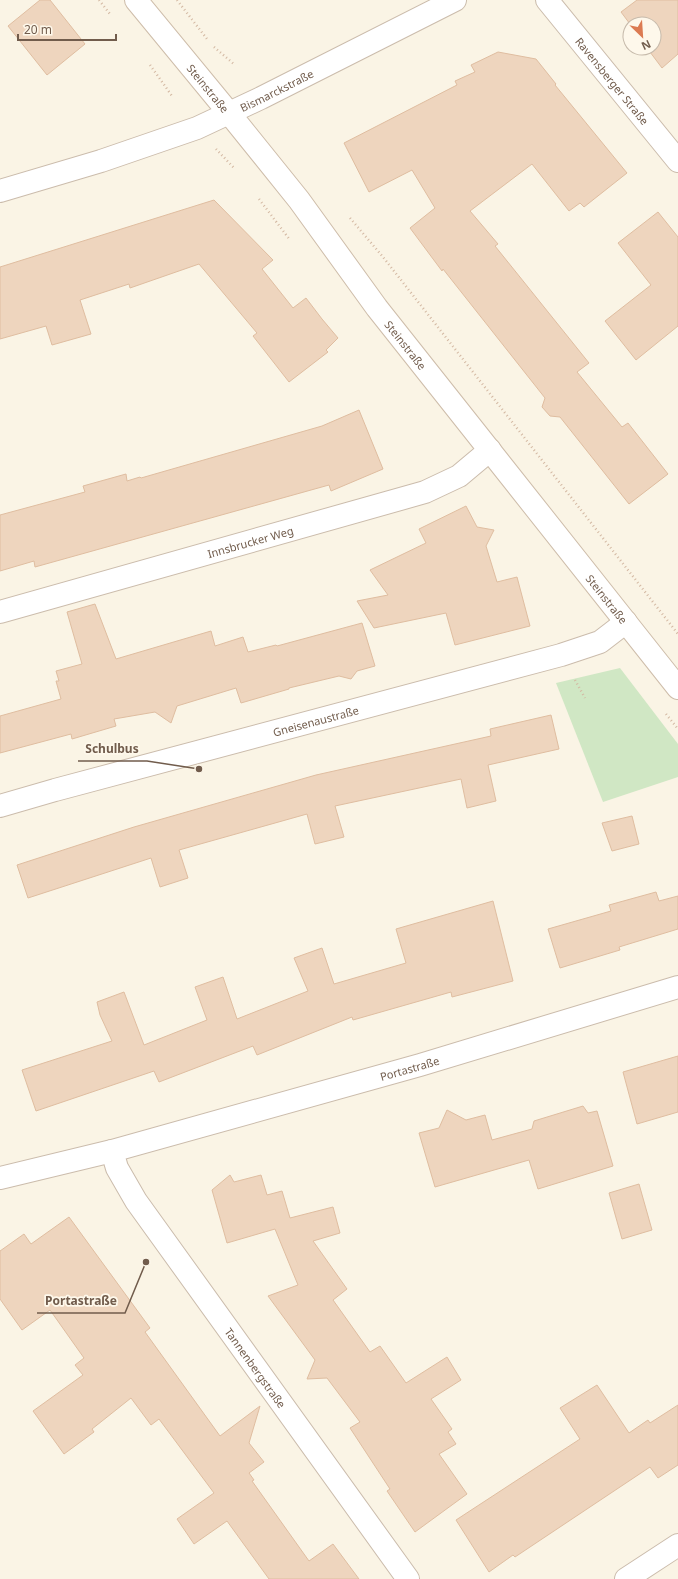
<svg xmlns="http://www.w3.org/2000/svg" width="678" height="1579" font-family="'Noto Sans',sans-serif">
  <rect width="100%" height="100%" fill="#faf4e5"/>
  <path fill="#d0e7c4" d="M620,668L678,744V777L603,802L556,683Z"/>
  <path fill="#eed5be" stroke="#dfbda0" d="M40,0H50L85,44L47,75L8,26Z
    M637,0H678V54L662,68L647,48H654V24H630L621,12Z
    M498,52L536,59L556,84L555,85L627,173L584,207L580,203L569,211L532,164L470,211L498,244L495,246L589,363L577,372L622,427L628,423L668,474L629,504L560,417L550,416L542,407L545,398L443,269L442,271L410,228L435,208L412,170L369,192L344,143L457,85L455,81L475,72L471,65Z
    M214,200L273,260L262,269L293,308L306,298L322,319L338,338L326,350L328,352L289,382L253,336L257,333L199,264L130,288L129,284L80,300L91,334L52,345L46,326L0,339V267Z
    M658,212L678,237V326L636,360L605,321L651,285L618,243Z
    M359,410L383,469L331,491L329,485L35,567L34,561L0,571V515L85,492L83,486L126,474L127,481L140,477L141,478L322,426Z
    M466,506L477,527L494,530L486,546L497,582L517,577L530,626L455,645L446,613L374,628L357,601L388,595L370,570L426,543L419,529Z
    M95,604L116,659L211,631L215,646L243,637L248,652L276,645L277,646L362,623L375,666L357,671L351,679L339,676L289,688V689L241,703L236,688L177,706L171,723L155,712L114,719L116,726L72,739L71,734L0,753V716L61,699L56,681H59L56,671L82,664L67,612Z
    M551,715L559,749L488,765L496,801L467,808L461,779L335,806L344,837L315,844L307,814L179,850L188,878L160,887L151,858L28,898L17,865L134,827L316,775L491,736L490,729Z
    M632,816L639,844L612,851L602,823Z
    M656,892L659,901L678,896V929L619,947L620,950L560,968L548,929L611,911L609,905Z
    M493,901L513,981L452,997L451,992L353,1020L352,1017L257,1055L253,1046L159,1082L154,1071L36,1111L22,1070L112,1041L100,1015L97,1002L124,992L144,1045L207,1020L195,987L223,977L237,1019L308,991L294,958L322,948L334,984L406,963L396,929Z
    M678,1056V1112L637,1124L623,1072Z
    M583,1106L588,1113L597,1111L613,1166L538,1189L529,1160L435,1187L419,1133L439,1128L447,1110L466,1120L485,1115L492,1140L532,1129L534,1121Z
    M230,1175L234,1182L261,1175L267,1195L282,1191L290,1218L333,1207L340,1233L313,1241L347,1289L333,1300L370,1352L380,1346L406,1383L447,1357L461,1380L431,1399L452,1429L448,1432L456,1444L439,1454L467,1494L415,1532L387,1491L390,1489L350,1428L360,1422L327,1378L307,1379L315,1360L268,1296L298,1285L275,1229L227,1243L212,1190Z
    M639,1184L652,1230L622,1239L609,1193Z
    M69,1217L150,1328L145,1332L220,1436L260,1406L249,1443L264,1462L249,1473L254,1480L252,1481L309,1561L333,1544L359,1579H269L227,1521L194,1544L177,1519L214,1493L159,1419L151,1425L131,1398L92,1429L94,1432L64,1454L33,1411L83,1375L75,1365L84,1358L50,1310L22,1330L0,1299V1251L24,1234L31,1244Z
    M597,1385L629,1433L648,1420L650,1423L678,1405V1465L658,1478L650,1467L515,1557L513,1555L489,1572L456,1520L580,1439L560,1408Z"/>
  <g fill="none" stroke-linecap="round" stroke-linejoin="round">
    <g stroke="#cbbcac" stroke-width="24">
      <g id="minor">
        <path id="s1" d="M547,0L678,161"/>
        <path id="s2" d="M0,191L101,161L197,128L261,98L455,0"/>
        <path id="s3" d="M0,612L425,492L459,476L490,450"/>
        <path id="s4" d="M0,806L55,790L561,655L600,642L626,622"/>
        <path id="s5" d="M112,1151L117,1168L136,1201L408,1579"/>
        <path id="s6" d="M0,1178L112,1151L420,1065L678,987"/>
        <path d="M626,1579L678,1545"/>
      </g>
    </g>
    <g stroke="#cebdaa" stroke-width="24">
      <g id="secondary">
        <path id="s7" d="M136,0L229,113L299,200L377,308L678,688"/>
      </g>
    </g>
    <path stroke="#d3b8a2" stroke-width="2.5" stroke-dasharray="1 3" stroke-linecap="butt" d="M99,0L110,14
      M177,0L207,39
      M214,47L235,65
      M150,65L172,96
      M216,149L235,169
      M259,199L290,240
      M350,218L383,257L678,634
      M575,680L585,698
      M666,714L678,729"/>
    <use href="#minor" stroke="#fff" stroke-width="22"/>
    <use href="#secondary" stroke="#fff" stroke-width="22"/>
  </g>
  <g text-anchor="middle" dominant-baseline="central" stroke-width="3.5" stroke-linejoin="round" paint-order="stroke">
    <g font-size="11" fill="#715c4c" stroke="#fef8eb">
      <text stroke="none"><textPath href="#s1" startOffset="104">Ravensberger Straße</textPath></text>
      <text stroke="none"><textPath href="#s7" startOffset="114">Steinstraße</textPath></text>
      <text stroke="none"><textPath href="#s2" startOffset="295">Bismarckstraße</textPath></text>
      <text stroke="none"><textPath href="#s7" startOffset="438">Steinstraße</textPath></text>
      <text stroke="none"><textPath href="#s3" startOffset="260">Innsbrucker Weg</textPath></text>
      <text stroke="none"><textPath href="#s7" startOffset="762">Steinstraße</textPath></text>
      <text stroke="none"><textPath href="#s4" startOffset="327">Gneisenaustraße</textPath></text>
      <text stroke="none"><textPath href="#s6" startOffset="424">Portastraße</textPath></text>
      <text stroke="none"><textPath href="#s5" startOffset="261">Tannenbergstraße</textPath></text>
    </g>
  </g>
  <path fill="none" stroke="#715c4c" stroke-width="1.5" d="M199 769L147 761H78M146 1262L125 1313H37"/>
  <g fill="#715c4c" stroke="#fef8eb" stroke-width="1.5">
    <circle cx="199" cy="769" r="4"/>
    <circle cx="146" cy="1262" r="4"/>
  </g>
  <g font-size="12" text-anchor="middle" font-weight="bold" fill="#715c4c" stroke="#fef8eb" stroke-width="3.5" stroke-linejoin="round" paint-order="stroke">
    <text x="112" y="753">Schulbus</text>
    <text x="81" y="1305">Portastraße</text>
  </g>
  <g transform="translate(642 36) rotate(155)"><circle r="19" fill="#fef8eb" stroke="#c6baab"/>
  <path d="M0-3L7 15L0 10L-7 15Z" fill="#dc7b52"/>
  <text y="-6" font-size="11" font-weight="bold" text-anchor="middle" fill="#715c4c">N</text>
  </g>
  <path d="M18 34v6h98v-6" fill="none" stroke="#715c4c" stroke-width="2"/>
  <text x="24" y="34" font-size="12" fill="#715c4c" stroke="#fef8eb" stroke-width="3" paint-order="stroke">20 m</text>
</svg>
